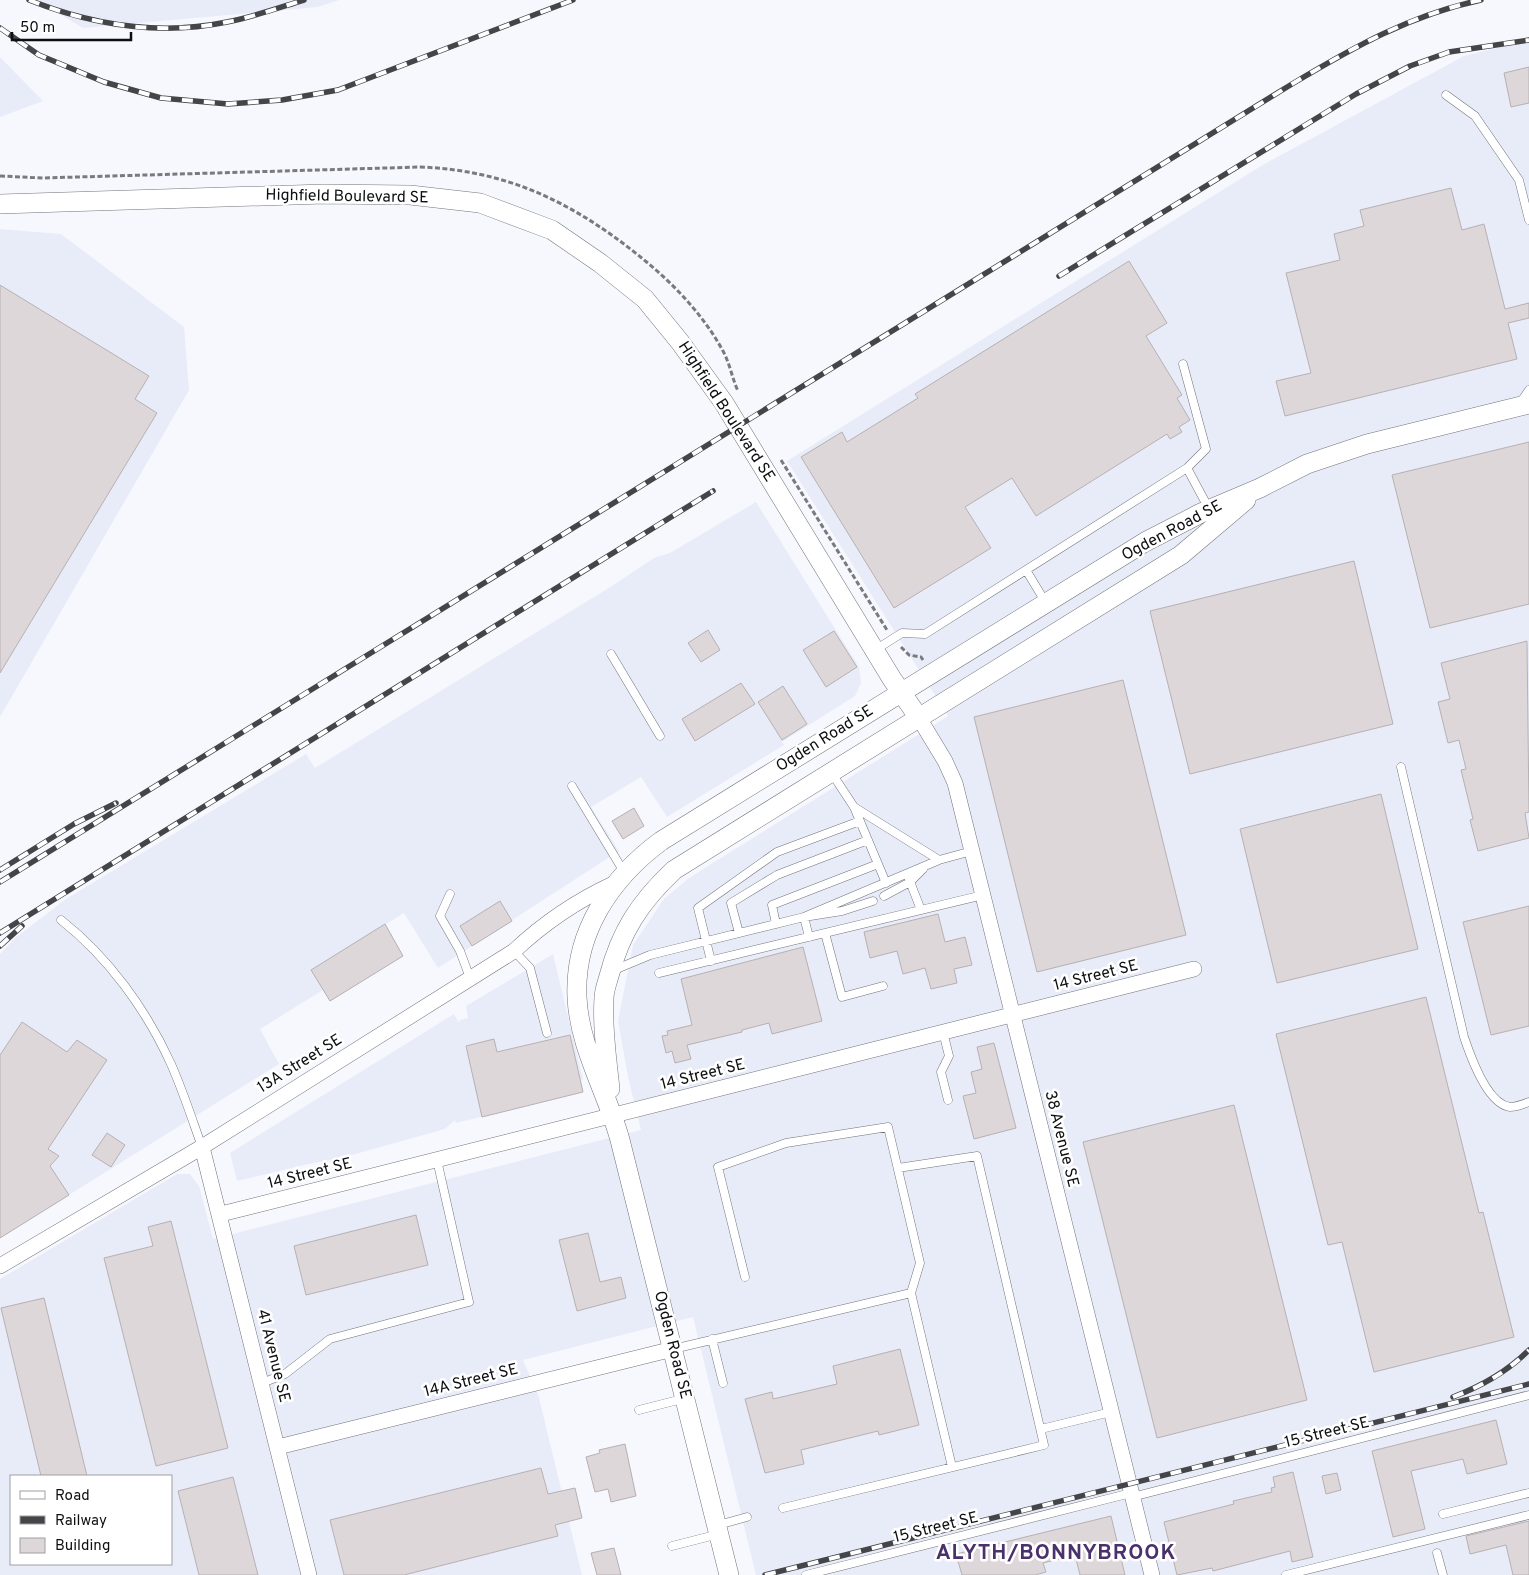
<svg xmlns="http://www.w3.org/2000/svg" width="1529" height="1575" font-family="Overpass,sans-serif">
  <rect width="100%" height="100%" fill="#f6f8fe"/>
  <path fill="#e8ecf9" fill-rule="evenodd" d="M35,0H339L318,7L83,28Z
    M1529,40V1575H756L693,1317L523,1360L538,1394L582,1575H0V1279L177,1174H190L199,1186L213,1239L641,1130L628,1077L618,1021L633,945L664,899L689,878L948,716L787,461L1261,166L1464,56ZM11,1476H171V1564H11Z
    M0,57L43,101L0,117Z
    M0,229L61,234L184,327L189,390L0,717Z
    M756,502L859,667L861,683L855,696L782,742L784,745L667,817L641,777L591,807L619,851L438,968L404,913L311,970L323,990L260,1029L279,1064L0,1238V954L15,938L66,899L306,754L315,768L612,586L654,558L670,553Z
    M553,954L583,1079L580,1080L583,1092L456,1123L455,1120L445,1129L341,1158L308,1164L237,1181L230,1153L454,1014L459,1023L460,1020L468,1018L466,1006Z"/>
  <path fill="#ded7d9" stroke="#b7b0b2" d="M1529,67V103L1511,107L1504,73Z
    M1451,188L1462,230L1484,224L1505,309L1529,303V318L1508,323L1517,359L1285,416L1276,381L1311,373L1286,273L1340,260L1334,234L1364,226L1360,210Z
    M1129,261L1167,323L1146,336L1182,395L1177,398L1190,420L1179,427L1182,432L1170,439L1167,434L1036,516L1012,478L965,507L991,548L894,608L801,457L842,432L847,442L918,398L915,394Z
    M0,285L149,376L135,399L157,413L0,673Z
    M1529,442V604L1430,628L1392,475Z
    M1354,561L1393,724L1190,774L1150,611Z
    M708,630L720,650L701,662L688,643Z
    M834,631L857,667L826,687L803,650Z
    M1527,641L1529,812L1525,813L1529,838L1478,851L1470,820L1473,819L1461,770L1466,769L1459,740L1448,743L1438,702L1450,699L1441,663Z
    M1123,680L1186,935L1037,972L974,717Z
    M741,683L755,704L695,741L682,719Z
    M783,686L807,724L782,740L758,702Z
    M1381,794L1418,949L1277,983L1240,829Z
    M634,808L644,826L623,839L612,821Z
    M500,901L512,921L472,946L460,926Z
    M1529,906V1026L1491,1035L1463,922Z
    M938,914L945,942L965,937L972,965L954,969L957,983L931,989L925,968L903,974L897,951L870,958L864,932Z
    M385,924L403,956L330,1001L311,970Z
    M803,947L822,1021L772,1034L769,1023L742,1030V1032L687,1045L691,1059L675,1063L672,1051L666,1053L662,1036L668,1035L667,1031L692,1025L681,979Z
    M1426,997L1479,1213L1483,1212L1514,1337L1374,1372L1342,1242L1328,1245L1276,1034Z
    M22,1022L67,1052L77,1040L107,1060L48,1149L59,1156L50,1166L69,1195L0,1238V1055Z
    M570,1035L583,1092L482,1117L466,1046L494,1039L497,1052Z
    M994,1043L1016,1128L974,1139L963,1096L976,1093L971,1072L982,1069L977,1047Z
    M1234,1105L1307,1400L1157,1438L1083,1142Z
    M107,1133L125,1145L111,1167L92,1155Z
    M416,1215L428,1265L306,1295L294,1246Z
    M171,1221L228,1448L156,1466L104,1258L153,1246L148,1227Z
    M588,1233L600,1282L621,1277L626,1298L577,1311L559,1240Z
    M44,1298L87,1476H41L1,1308Z
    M900,1349L919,1425L879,1435L878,1431L801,1450L804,1464L765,1473L745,1399L772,1392L773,1399L837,1384L833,1366Z
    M1496,1420L1507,1464L1467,1474L1463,1459L1411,1471L1425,1529L1393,1537L1372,1451Z
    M625,1444L636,1496L611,1502L608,1489L595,1492L586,1457L600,1453L599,1450Z
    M541,1468L548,1494L575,1488L582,1518L555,1525L558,1536L404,1575H344L330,1520Z
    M1293,1472L1313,1557L1292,1562L1290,1551L1213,1571L1212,1568L1177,1575L1164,1522L1234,1504L1233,1501L1272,1492L1271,1488L1275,1487L1273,1477Z
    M1337,1473L1341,1490L1326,1494L1322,1476Z
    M233,1477L258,1575H199L178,1491Z
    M1111,1516L1125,1575H1080L1075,1555L1043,1563L1046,1572L1035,1575H962L956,1554Z
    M1529,1521V1575H1513L1506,1545L1470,1554L1466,1536Z
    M614,1548L621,1575H597L591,1553Z"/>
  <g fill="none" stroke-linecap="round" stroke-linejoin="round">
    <g stroke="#72747a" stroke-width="9">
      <path id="service" d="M1446,95L1475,116L1519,180L1529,220
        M1520,403L1529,390
        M1187,468L1209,509
        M1026,570L1046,603
        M875,650L902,633L925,634L1187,468L1206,449L1183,364
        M611,654L660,736
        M1401,767L1464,1037C1470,1055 1487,1104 1510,1107C1515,1107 1524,1104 1529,1102
        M831,772L854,807L886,883
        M572,786L624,872
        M854,807L939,860
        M909,879L921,910
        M450,894L440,916L460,951L470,978
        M884,896L910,882L923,869
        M61,920C108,957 146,1009 171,1064C183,1091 192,1119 202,1147
        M776,924L772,905L878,864
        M739,933L731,903L777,875L868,840
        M825,933L842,997L883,986
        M809,937L804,917L842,911L873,901
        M514,951L530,968L547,1033
        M711,961L698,908L777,852L860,821
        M614,970L650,955L804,917L939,860L972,851
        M659,973L983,895
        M943,1032L949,1056L941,1072L948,1100
        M745,1277L718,1167L786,1143L888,1127L920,1263L911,1293L952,1467
        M712,1339L723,1383
        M673,1349L911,1293
        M262,1383L285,1374L330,1339L469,1302L437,1160
        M639,1410L686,1398
        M1041,1429L1111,1412
        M1132,1497L1529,1395
        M783,1508L1044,1445L977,1156L898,1168
        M1443,1514L1529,1493
        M718,1525L747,1517
        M672,1546L719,1534
        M1437,1553L1443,1575
        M806,1575L1131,1493
        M1286,1575L1529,1515"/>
    </g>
    <g stroke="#72747a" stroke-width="16">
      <path id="minor" d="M919,718L945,761L955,783L1152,1575
        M202,1147L309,1575
        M221,1214L1194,969
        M0,1266L202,1147L514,951C544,923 576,901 613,884
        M278,1447L673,1349"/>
    </g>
    <g stroke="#72747a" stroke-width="20">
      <path id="tertiary" d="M0,204L324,194L410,195L480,203L552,230L600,263L645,299L680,342L724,403L892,679L919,718
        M610,1089C607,1059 602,1028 604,998C604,991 607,983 609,976C621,931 640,902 674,870L1181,555L1246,500
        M729,1575C693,1430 657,1285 620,1140C607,1092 579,1047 577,997C574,932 611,878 661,841L1145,542L1201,513L1260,488L1307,464L1367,444L1529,404"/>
    </g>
    <path stroke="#797a7e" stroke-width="3" stroke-dasharray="5 2.5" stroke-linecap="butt" d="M0,176L43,178L420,167C506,170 572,202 638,255C671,281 703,314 723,351C730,364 732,378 738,391
      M781,460L887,630
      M901,647L909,655L921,657L923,660"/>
    <use href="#service" stroke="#fff" stroke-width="8"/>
    <use href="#minor" stroke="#fff" stroke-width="15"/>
    <use href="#tertiary" stroke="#fff" stroke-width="19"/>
    <g stroke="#444548" stroke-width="5.5">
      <path id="rail" d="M29,0C92,25 159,36 227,22C253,17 278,8 304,0
        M0,28L39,55L104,82L161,98L228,104L282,100L338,90L573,0
        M1059,276L1356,94L1410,66L1449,52L1529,40
        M0,870L74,824L116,803
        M0,882L1292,84C1354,47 1410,15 1481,0
        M0,933L713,491
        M0,946L22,926
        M1453,1397C1482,1386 1507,1372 1529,1350
        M765,1575L1529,1384"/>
    </g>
    <use href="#rail" stroke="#fff" stroke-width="4" stroke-dasharray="11" stroke-linecap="butt"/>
  </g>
  <g text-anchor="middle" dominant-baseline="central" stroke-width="5" stroke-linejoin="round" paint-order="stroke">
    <g font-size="16" fill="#0d0e10" stroke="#fff">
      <text transform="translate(347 197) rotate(1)">Highfield Boulevard SE</text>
      <text transform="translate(726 412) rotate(57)">Highfield Boulevard SE</text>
      <text transform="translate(1172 531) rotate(-28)">Ogden Road SE</text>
      <text transform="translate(825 739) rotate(-32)">Ogden Road SE</text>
      <text transform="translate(1096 976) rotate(-14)">14 Street SE</text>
      <text transform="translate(300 1064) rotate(-32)">13A Street SE</text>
      <text transform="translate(703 1075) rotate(-14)">14 Street SE</text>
      <text transform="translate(1061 1139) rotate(76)">38 Avenue SE</text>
      <text transform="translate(310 1174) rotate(-14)">14 Street SE</text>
      <text transform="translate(672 1345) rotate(76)">Ogden Road SE</text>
      <text transform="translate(273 1356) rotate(76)">41 Avenue SE</text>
      <text transform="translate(471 1381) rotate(-14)">14A Street SE</text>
      <text transform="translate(1327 1433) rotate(-14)">15 Street SE</text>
      <text transform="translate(936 1528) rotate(-14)">15 Street SE</text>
    </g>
    <g font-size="21" font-weight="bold" letter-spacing="1" fill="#4a316c" stroke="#fff">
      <text x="1056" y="1553">ALYTH/BONNYBROOK</text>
    </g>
  </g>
  <rect x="10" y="1475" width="162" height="90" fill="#ffffff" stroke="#9e9f9f"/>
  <rect x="20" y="1491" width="25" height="8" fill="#ffffff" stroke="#9e9f9f"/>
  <text x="55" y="1500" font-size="15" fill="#0d0e10">Road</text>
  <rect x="20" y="1516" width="25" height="8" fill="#444548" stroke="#9e9f9f"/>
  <text x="55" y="1525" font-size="15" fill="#0d0e10">Railway</text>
  <rect x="20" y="1538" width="25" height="15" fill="#ded7d9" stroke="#9e9f9f"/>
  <text x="55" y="1550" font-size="15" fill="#0d0e10">Building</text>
  <path d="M12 32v8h119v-8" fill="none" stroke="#0d0e10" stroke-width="2.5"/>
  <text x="20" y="32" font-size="15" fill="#0d0e10" stroke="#ffffff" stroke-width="4" paint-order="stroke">50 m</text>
</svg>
